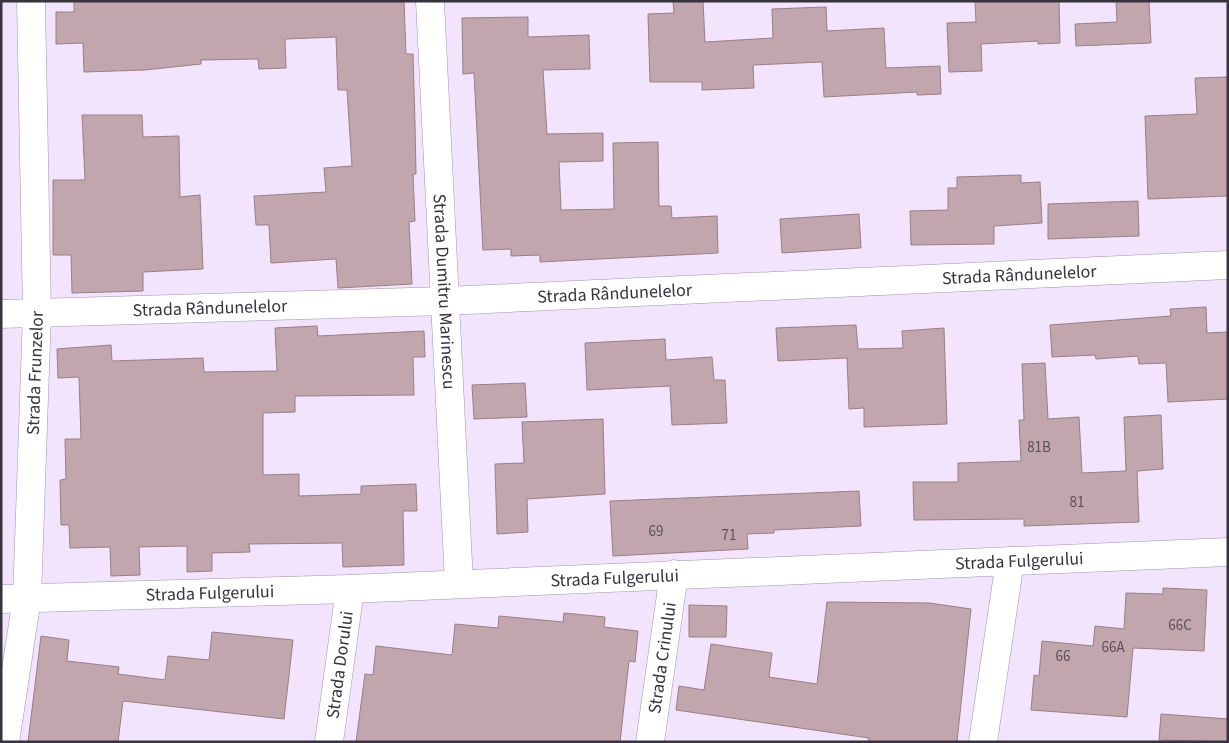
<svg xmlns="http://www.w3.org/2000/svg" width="1229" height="743" font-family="'Source Sans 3',sans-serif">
  <rect width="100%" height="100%" fill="#f1e4fc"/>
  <path fill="#c2a6ae" stroke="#997e86" d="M74,1H404L406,54H413L415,125L416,174H413L415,221L409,222L412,284L338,288L336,259L271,263L269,225H256L254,196L326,192L324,168L352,166L347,90H338L336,37L285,39L286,68L259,69L258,59L201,60V64L145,70L84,72L83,43L56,44V12H74Z
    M673,1H703L705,42L773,38L772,9L826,7L827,31L884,28L886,68L940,66L941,94L917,95V92L824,97L822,62L753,65L754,88L702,90V82H650L648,14L674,13Z
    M975,1H1059L1060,43L1038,44V41L981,44L982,71L949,72L947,23L976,22Z
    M1116,1H1149L1151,43L1076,46L1075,24L1117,22Z
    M528,17V37L589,35L590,69L543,70L547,134L603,133V161L559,162L561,210L614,209L613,143L658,142L659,206H671L672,218L717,216L718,253L540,262V255L511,256V249L483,250L474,73L463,74L462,18Z
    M1228,77V196L1148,199L1145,116L1197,114L1195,78Z
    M82,115H142L143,137L179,136L180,197L200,195L203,269L143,272V291L72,293L71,255H53V180H85Z
    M1021,175V183L1040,182L1042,223L994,226V244L911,245L910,211L948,210V188H957V177Z
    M1138,201L1139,236L1048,239V204Z
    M859,214L861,248L782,253L780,219Z
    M1206,307L1207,333L1228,332V399L1168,402L1166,363L1139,364L1138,356L1096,359L1095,355L1052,357L1050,325L1171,316L1170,309Z
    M856,325L858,349L903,348L902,331L944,328L947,424L864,427V408L849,409L847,358L778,361L776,328Z
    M317,326L318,336L424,331L425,357H413L414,395L295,396V412L263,413V475L299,474V496L361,494V486L416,484L417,511H403L404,565L343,567L342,543L249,544L250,552L212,553V571L187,572V546L139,547L140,575L111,576L110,547L70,548L69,525H61L60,480L66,479L65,439H81L79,377L58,378L57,349L111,345L112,361L203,358L204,372L277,371L275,328Z
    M665,339L666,360L712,357L714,380H725L727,423L672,425L670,386L587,390L585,343Z
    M1045,363L1048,419L1079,417L1082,473L1126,471L1124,417L1161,415L1163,469L1137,471L1139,522L1024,526V519L914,520L913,482H958V463L1021,461L1019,420H1024L1022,364Z
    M525,383L527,417L474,419L472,385Z
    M603,419L605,494L527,499L528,532L497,534L495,464L524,463L522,422Z
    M859,491L861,526L774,530V533L747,534L748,549L613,556L610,501Z
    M1163,588L1207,590L1204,651L1133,648L1127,717L1031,710L1034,675L1039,676L1042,641L1093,646L1095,626L1124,629L1126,593L1163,594Z
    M827,602L929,603L971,609L957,742H868L869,738L676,710L679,686L704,690L711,644L772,653L769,677L817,684Z
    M689,605L727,606L726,637H689Z
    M564,613L605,617L604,627L638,631L635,662L629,661L620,742H356L365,674L373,675L376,646L452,655L455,624L498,628L499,616L563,622Z
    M212,632L293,640L284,719L123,701L118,742H28L41,636L69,640L67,661L119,667L118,674L165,680L168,656L209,660Z
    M1161,714L1228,719V742L1159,740Z"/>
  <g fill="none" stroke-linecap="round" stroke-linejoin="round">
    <g stroke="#a094aa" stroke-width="29">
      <g id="minor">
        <path id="s1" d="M1,314L445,301L1228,265"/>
        <path id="s2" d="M329,742L350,589"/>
        <path id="s3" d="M650,742L674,574"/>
        <path d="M983,742L1010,561"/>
      </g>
    </g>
    <g stroke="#a094aa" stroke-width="29">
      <g id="tertiary">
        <path id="s4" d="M430,1L459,583"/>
        <path id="s5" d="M1,599L350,589L1228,552"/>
        <path id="s6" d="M5,742L27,598L37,313L31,1"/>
      </g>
    </g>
    <use href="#minor" stroke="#fff" stroke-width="28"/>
    <use href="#tertiary" stroke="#fff" stroke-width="28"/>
  </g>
  <g text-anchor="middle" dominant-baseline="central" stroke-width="4" stroke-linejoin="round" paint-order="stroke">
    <g font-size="15" fill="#5a5058">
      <text x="1039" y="447">81B</text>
      <text x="1077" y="502">81</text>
      <text x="656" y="531">69</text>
      <text x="729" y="535">71</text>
      <text x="1180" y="625">66C</text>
      <text x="1113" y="647">66A</text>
      <text x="1063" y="656">66</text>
    </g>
    <g font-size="18" fill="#38333c" stroke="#f1e4fc">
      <text stroke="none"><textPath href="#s1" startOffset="1019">Strada Rândunelelor</textPath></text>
      <text stroke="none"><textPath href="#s4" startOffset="291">Strada Dumitru Marinescu</textPath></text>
      <text stroke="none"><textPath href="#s1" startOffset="614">Strada Rândunelelor</textPath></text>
      <text stroke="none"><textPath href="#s1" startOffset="209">Strada Rândunelelor</textPath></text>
      <text stroke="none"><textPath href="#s6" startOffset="371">Strada Frunzelor</textPath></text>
      <text stroke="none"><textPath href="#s5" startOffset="1019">Strada Fulgerului</textPath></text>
      <text stroke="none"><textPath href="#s5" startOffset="614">Strada Fulgerului</textPath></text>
      <text stroke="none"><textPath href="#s5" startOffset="209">Strada Fulgerului</textPath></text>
      <text stroke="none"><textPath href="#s3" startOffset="85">Strada Crinului</textPath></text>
      <text stroke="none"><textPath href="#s2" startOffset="78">Strada Dorului</textPath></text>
    </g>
  </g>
  <rect width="1229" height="743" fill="none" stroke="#38333c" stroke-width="5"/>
</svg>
